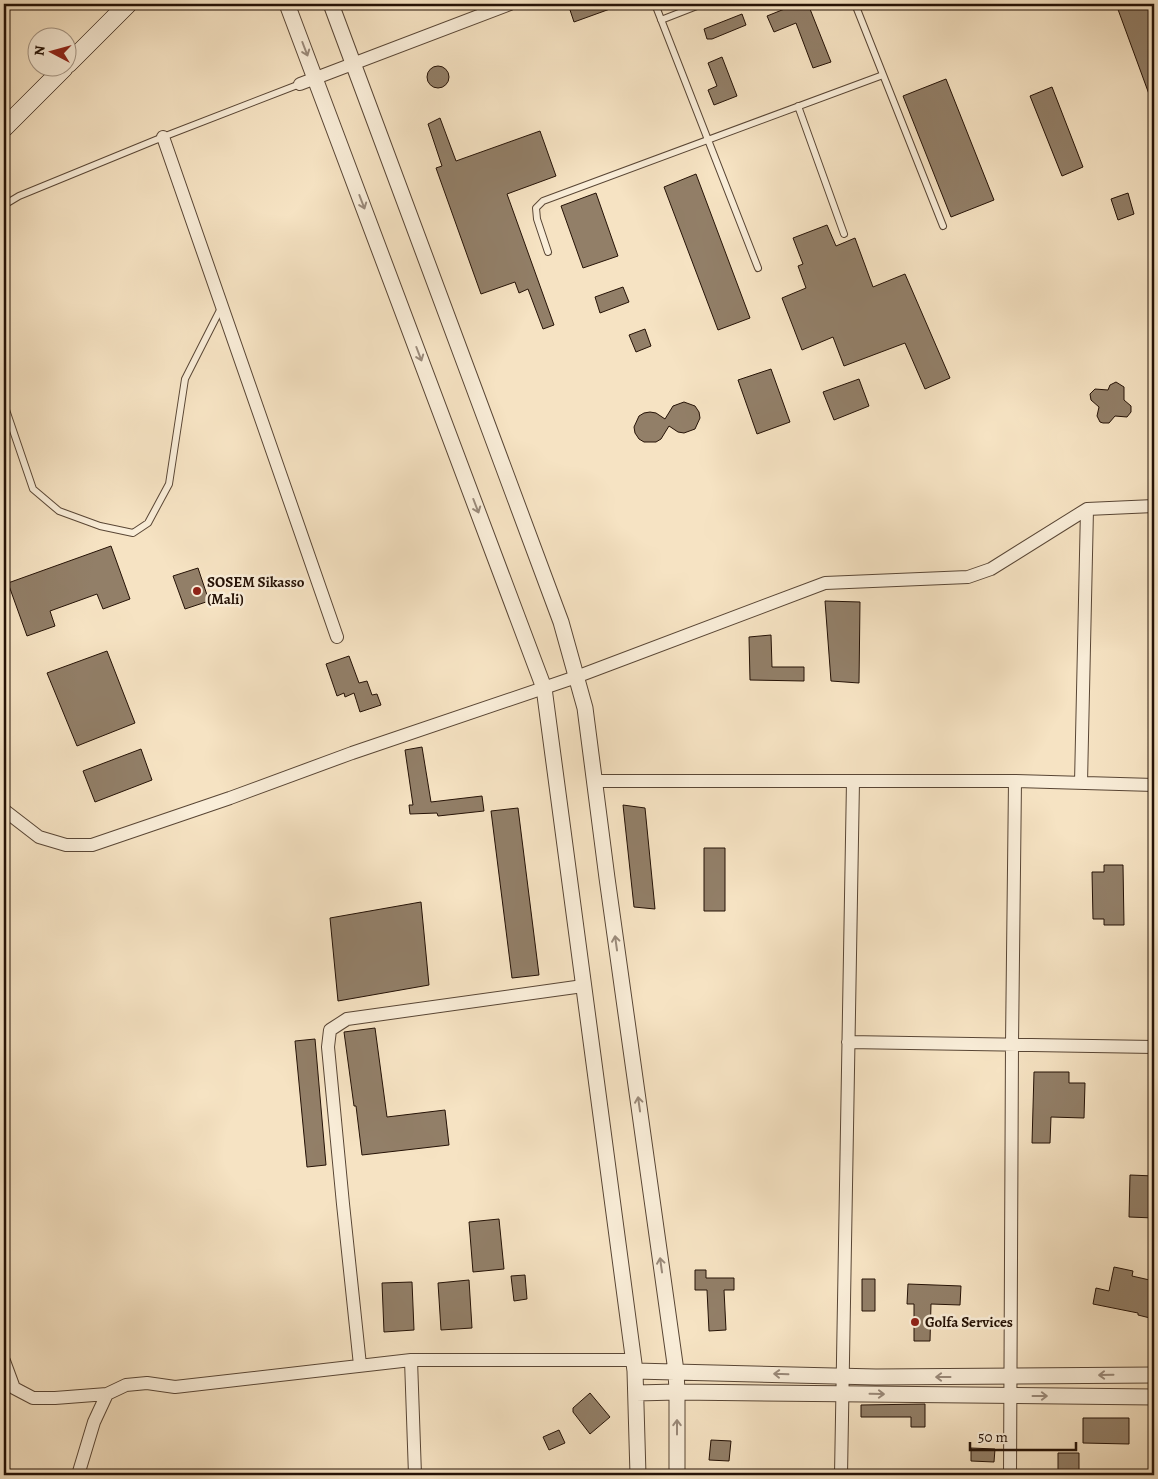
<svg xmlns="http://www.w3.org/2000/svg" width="1158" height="1479" font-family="Alegreya,serif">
  <rect width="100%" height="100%" fill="#f6e3c3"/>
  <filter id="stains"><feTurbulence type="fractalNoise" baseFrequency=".004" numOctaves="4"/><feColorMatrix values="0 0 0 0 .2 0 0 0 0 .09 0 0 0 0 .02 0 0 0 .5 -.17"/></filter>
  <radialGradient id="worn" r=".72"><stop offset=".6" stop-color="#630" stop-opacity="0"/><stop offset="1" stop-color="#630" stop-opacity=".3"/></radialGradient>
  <path fill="#927f68" stroke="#251206" d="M586,4H621V5L574,22L570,10Z
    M797,4H808L831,62L813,68L796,23L774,32L767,16Z
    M1116,4H1154V105H1153Z
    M742,14L746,25L712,39H707L704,29Z
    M722,57L737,96L714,105L708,90L717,86L708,63Z
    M427 77a11 11 0 1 1 22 0a11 11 0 1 1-22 0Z
    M946,79L994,200L951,217L903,96Z
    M1052,87L1083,167L1062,176L1030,96Z
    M440,118L456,161L540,131L556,176L507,194L554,325L543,329L528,289L519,293L515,282L481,294L436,168L442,166L428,124Z
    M696,174L750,318L718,330L664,187Z
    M596,193L618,256L583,268L561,206Z
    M1128,193L1134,214L1118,220L1111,199Z
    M827,225L836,246L855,238L873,287L905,274L950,378L925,389L905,343L844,366L833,337L802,350L782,298L806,288L798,266L803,264L793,238Z
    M623,287L629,302L600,313L595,297Z
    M645,329L651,346L636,352L629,335Z
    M771,369L790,422L757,434L738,380Z
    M859,379L869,406L834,420L823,392Z
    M1116,382L1124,387V400L1131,406V412L1127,417L1115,416L1109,423H1103L1100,422L1097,416L1099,407L1091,400L1090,394L1095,389L1108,390L1110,385Z
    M684,402L695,406L699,412L700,418L695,429L684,433L678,432L669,426L661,439L656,442H644L639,439L635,433L634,427L639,416L644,413L650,412L656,413L665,419L673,406Z
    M111,546L130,599L103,609L97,594L50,611L55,626L27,636L8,583Z
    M198,568L209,601L185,609L173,576Z
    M825,601L860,602L859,683L831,681Z
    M771,635L772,667H804V681L750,680L749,637Z
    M107,651L135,723L77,746L47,673Z
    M349,656L359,683L367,681L372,695L377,694L381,705L360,712L354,693L345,697L344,693L337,696L326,664Z
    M422,747L431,802L482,796L484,811L438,816L437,813L410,814L409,805H413L405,750Z
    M141,749L152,780L95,802L83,771Z
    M623,805L645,808L655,909L634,907Z
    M518,808L539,975L512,978L491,811Z
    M704,848H725V911H704Z
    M1104,865H1123L1124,925H1104V919H1093L1092,872H1104Z
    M421,902L429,985L338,1001L330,918Z
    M375,1028L387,1117L445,1110L449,1145L362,1155L356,1106H354L344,1032Z
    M315,1039L326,1165L307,1167L295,1041Z
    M1034,1072H1069V1083H1085L1084,1118L1051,1117L1050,1143H1032Z
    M1130,1175L1154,1176V1218L1129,1217Z
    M499,1219L504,1269L473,1272L469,1222Z
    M1114,1267L1133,1271L1132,1276L1154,1281V1319L1138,1315V1313L1093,1304L1096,1288L1109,1291Z
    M695,1270H706V1278H734V1290H724L726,1330L709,1331L707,1290H695Z
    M525,1275L527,1299L514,1301L511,1276Z
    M862,1279H875V1311H862Z
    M469,1280L472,1328L441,1330L438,1283Z
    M412,1282L414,1330L384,1332L382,1283Z
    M908,1284L961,1286L960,1305L931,1304L930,1341H914V1304H907Z
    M590,1393L610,1417L590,1434L573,1412V1408Z
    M925,1404V1427H911V1417H861V1405Z
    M1083,1418H1129V1444L1083,1443Z
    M559,1430L565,1443L549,1450L543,1437Z
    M711,1440L731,1441L729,1461L709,1460Z
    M971,1448L995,1449L994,1462L971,1461Z
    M1058,1453H1079V1475H1058Z"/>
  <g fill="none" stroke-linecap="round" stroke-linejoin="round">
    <g stroke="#594635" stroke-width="8">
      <path id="service" d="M655,4L758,268
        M855,4L943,226
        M661,20L702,4
        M798,106L844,234
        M4,205L19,196L163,137L300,84
        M548,252L537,219L536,208L543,201L883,75
        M4,404L33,489L59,511L100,526L133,533L148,523L169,484L185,379L221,308"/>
    </g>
    <g stroke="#594635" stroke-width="14">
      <path id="minor" d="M300,84L510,4
        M163,137L337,637
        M596,781H1015L1154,785
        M1081,783L1087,509
        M4,810L39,837L66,845H92L230,798L352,753L576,677L825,583L968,577L991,569L1087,509L1154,506
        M848,1042L1154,1047
        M411,1360L415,1475
        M4,1361L14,1388L33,1398H55L107,1394
        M360,1365L343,1204L328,1047L330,1030L347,1019L583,986
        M78,1475L94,1422L107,1394L126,1385L147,1383L175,1387L411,1360H633
        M841,1475L853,781
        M1010,1475L1012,1044L1015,781"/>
    </g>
    <g stroke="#594635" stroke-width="17">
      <path id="tertiary" d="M287,4L544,688L635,1371L638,1475
        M331,4L561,622L585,708L607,878L676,1371L677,1392V1475
        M635,1371L876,1377L1154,1375
        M636,1393L677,1392L1154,1397"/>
    </g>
    <g stroke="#251206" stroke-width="19">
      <path id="secondary" d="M68,64L128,4
        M4,128L64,68"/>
    </g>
    <use href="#service" stroke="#f9edd8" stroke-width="6"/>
    <use href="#minor" stroke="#f9edd8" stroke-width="12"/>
    <use href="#tertiary" stroke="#f9edd8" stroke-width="15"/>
    <use href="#secondary" stroke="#f9edd8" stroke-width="18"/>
  </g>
  <defs><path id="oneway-shaft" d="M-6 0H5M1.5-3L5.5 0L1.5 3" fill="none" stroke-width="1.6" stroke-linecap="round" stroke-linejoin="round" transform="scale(1.25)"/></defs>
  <g stroke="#9a8a7a">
    <use href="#oneway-shaft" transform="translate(305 49) rotate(69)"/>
    <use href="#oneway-shaft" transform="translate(362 202) rotate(69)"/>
    <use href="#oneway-shaft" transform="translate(419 354) rotate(69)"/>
    <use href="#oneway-shaft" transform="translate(476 506) rotate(69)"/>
    <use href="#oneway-shaft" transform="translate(616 943) rotate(-98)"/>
    <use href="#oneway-shaft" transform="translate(639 1104) rotate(-98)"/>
    <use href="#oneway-shaft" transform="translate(661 1265) rotate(-98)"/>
    <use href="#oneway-shaft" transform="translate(781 1374) rotate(-178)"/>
    <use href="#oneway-shaft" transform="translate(1106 1375) rotate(179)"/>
    <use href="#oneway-shaft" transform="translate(943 1377) rotate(-180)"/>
    <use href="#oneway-shaft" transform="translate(877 1394) rotate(1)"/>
    <use href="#oneway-shaft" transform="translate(1040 1396)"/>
    <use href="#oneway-shaft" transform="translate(677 1427) rotate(-90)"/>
  </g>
  <g fill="#8f2418" stroke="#f9edd8" stroke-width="2">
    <circle cx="197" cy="591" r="5"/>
    <circle cx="915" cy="1322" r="5"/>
  </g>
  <g text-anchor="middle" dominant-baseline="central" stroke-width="5" stroke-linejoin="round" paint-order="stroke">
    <g font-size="15" font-weight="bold" fill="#251206" stroke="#f9edd8" text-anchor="start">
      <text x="207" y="582">SOSEM Sikasso<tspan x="207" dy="17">(Mali)</tspan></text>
      <text x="925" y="1322">Golfa Services</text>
    </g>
  </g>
  <rect width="1158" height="1479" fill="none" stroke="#f6e3c3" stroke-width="20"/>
  <rect x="5" y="5" width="1148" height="1469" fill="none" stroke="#251206" stroke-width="2.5"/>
  <rect x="10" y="10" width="1138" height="1459" fill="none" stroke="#251206"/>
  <g transform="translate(52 52) rotate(276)"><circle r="24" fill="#f9edd8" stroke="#a49584"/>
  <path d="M0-4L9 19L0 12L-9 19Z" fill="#8f2418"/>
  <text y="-8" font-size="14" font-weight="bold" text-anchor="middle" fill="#251206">N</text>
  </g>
  <path d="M970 1442v8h106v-8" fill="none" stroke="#251206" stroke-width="2.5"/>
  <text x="978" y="1442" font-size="15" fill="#251206" stroke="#f9edd8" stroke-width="4" paint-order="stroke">50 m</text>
  <rect width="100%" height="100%" filter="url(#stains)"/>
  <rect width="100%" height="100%" fill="url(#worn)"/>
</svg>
